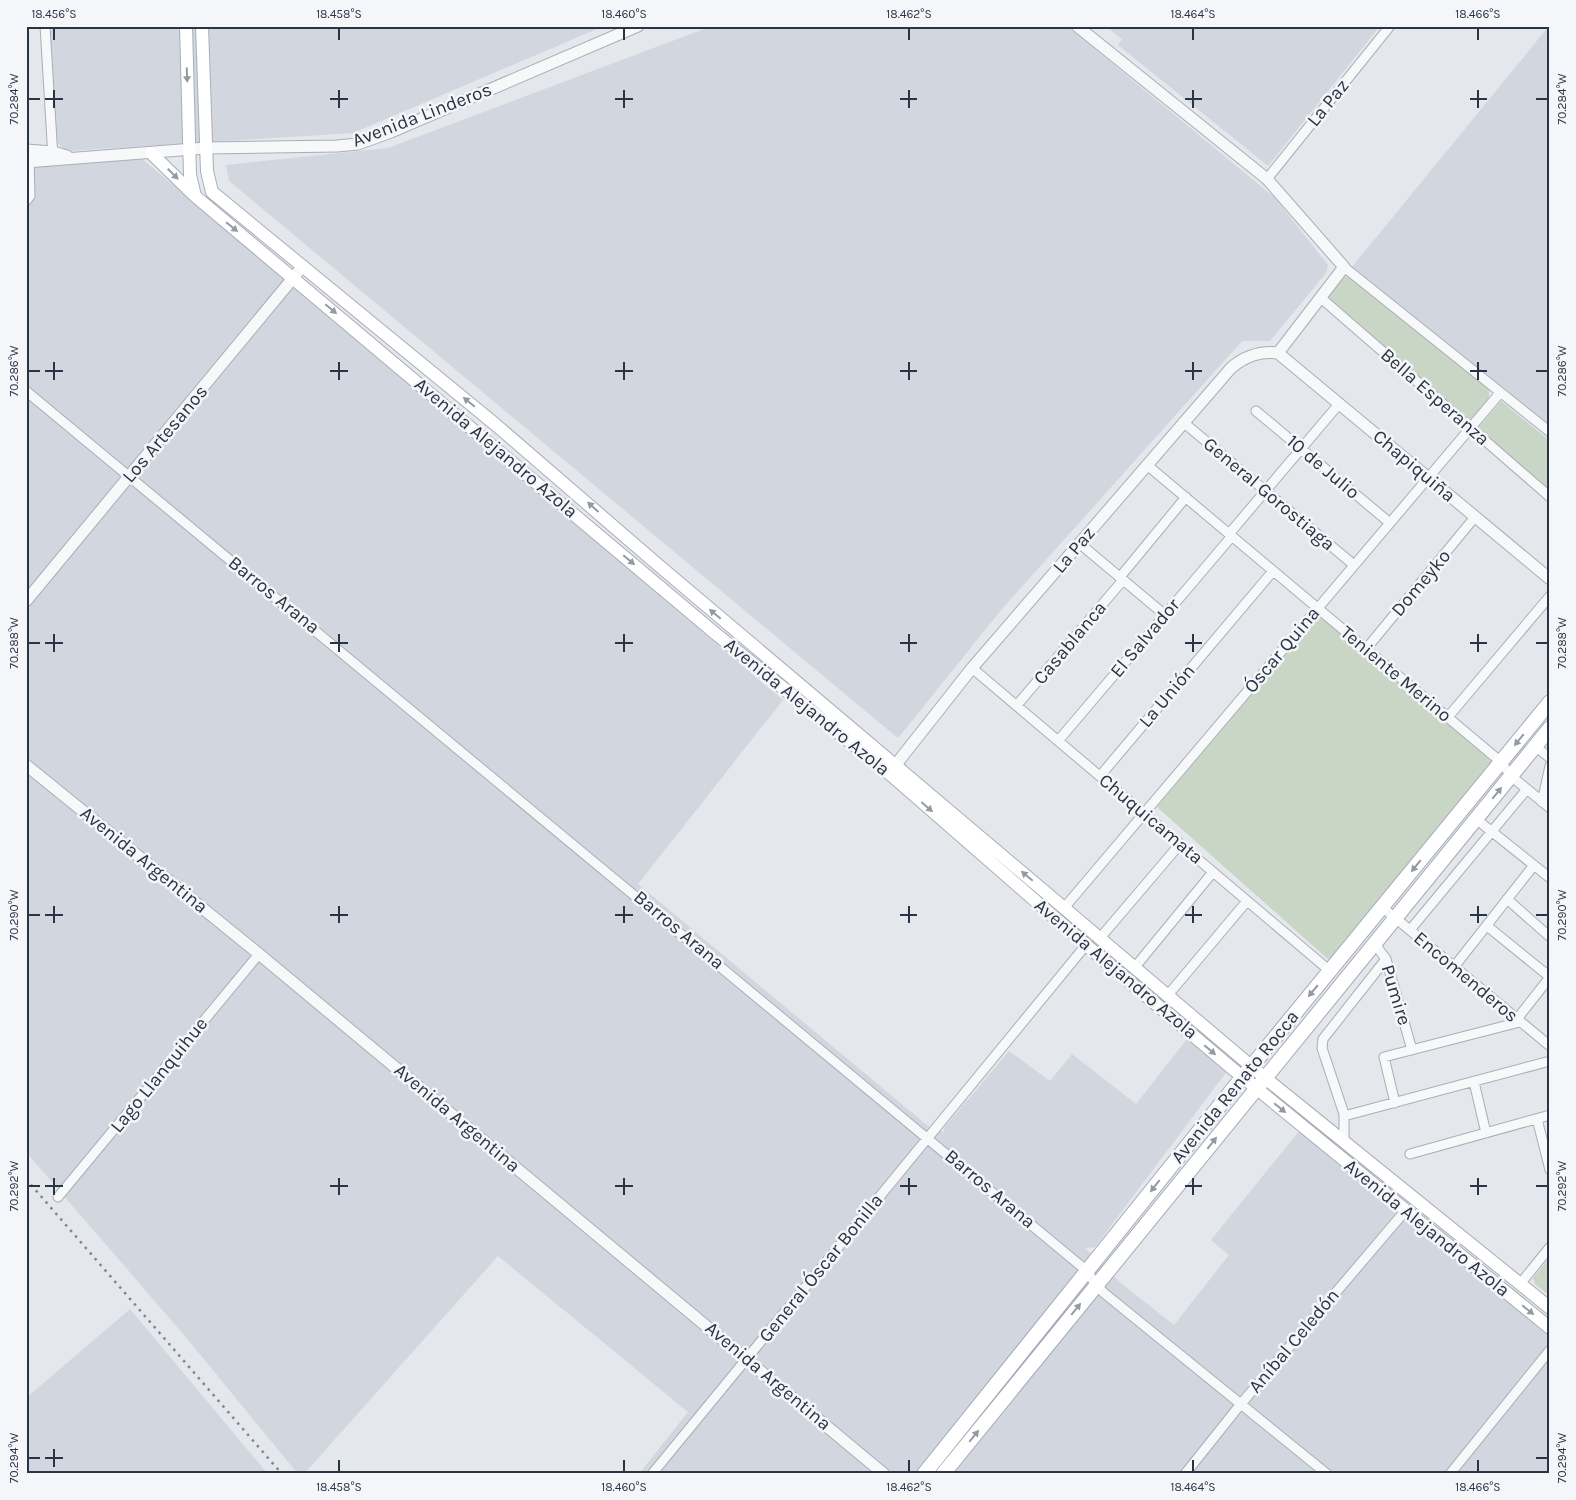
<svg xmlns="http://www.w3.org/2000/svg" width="1576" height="1500" font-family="Karla,sans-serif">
  <rect width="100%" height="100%" fill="#e4e7ec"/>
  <path fill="#d2d6de" d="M47,26H604L353,133L67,151L50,137Z
    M712,26H1067L1275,198L1328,265L1326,273L1270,341H1242L1002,609L898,738L229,181L226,165L388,148Z
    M1106,26H1380L1268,166L1118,45L1122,39Z
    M1549,26H1550V425L1352,267Z
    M142,159L270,265L783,700L638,884L928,1126L944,1132V1128L1009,1051L1050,1081L1072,1054L1136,1104L1187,1039L1227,1071L1095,1247L1085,1248L1122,1284L1174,1325L1229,1255L1211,1240L1300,1130L1550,1332V1474H639L688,1412L498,1256L304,1474H298L184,1335L26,1152V167Z
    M130,1309L268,1474H26V1398Z"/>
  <path fill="#c9d6c5" d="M1342,277H1350L1489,388V399L1470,421L1327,299Z
    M1501,401L1550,441V490L1478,428Z
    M1320,613L1493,760L1329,960L1157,807Z
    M1550,1257V1296L1535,1284L1533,1278Z"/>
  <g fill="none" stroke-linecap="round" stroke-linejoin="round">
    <g stroke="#a9aeb7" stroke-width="11">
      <path id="minor" d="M45,26L53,158
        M1267,179L1390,26
        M26,201L30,196L29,158
        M1344,267L1550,432
        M1321,298L1550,497
        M26,391L1087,1271L1096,1285L1104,1293L1327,1474
        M1256,411L1390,523
        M1183,422L1354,565
        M1147,465L1501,762L1511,776L1550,808
        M1229,534L1339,404
        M1079,543L1165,615
        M1120,577L1186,497
        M1366,649L1475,517
        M972,668L1330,971
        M1017,705L1123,580
        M1448,717L1550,596
        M1058,741L1232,536
        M1535,746L1550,758
        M1100,776L1273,571
        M1542,802L1550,766
        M1476,819L1550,878
        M1507,899L1550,937
        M1382,907L1550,1046
        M1064,908L1500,393
        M1487,926L1550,977
        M1410,930L1527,789
        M1100,938L1180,844
        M1374,943L1386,959L1412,1050
        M1135,967L1213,872
        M1454,967L1534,865
        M1168,995L1247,901
        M1517,1019L1550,977
        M1474,1082L1486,1133
        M1395,1103L1384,1057L1520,1022
        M1344,1116L1550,1061
        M1537,1119L1550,1170
        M1344,1142V1114L1322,1048L1323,1039L1386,959
        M1410,1154L1550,1115
        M58,1197L259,954
        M1520,1284L1550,1247
        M652,1474L1086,945
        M1185,1474L1240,1405L1406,1210
        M1450,1474L1550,1350"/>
    </g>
    <g stroke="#a9aeb7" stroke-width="13">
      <path id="tertiary" d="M1077,26L1267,179L1344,267L1278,353
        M26,150L53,152L67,156
        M26,162L206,148L337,146L358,144L391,132L638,26
        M1278,353L1550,579
        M26,601L303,266
        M26,765L259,954L884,1474
        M891,774L901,758L972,668L1231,368C1245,356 1259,351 1278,353"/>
    </g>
    <g stroke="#a9aeb7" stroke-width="14">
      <path id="secondary" d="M186,26L190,175L195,196
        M202,26L207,171L212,192L496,425L657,564L1264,1077L1550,1308
        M151,153L195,196L716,634L891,775L1086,945L1234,1070L1550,1328"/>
    </g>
    <g stroke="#a3abb8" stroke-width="16">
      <path id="primary" d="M924,1474L1237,1084L1550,702
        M943,1474L1550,728"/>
    </g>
    <use href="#minor" stroke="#f7f8fa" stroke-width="9"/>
    <use href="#tertiary" stroke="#f7f8fa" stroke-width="11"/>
    <use href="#secondary" stroke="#fff" stroke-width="12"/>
    <use href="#primary" stroke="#fff" stroke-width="14"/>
    <path stroke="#7d8696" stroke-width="2.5" stroke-dasharray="2.5 5" stroke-linecap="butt" d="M26,1179L282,1474"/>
  </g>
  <defs><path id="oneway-solid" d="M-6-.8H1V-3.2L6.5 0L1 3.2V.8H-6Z" transform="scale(1.25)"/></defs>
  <g fill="#959aa2">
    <use href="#oneway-solid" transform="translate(187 75) rotate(88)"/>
    <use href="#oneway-solid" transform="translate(173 174) rotate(45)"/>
    <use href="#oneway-solid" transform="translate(232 227) rotate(39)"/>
    <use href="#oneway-solid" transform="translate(331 309) rotate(40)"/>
    <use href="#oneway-solid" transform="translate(469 402) rotate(-141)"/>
    <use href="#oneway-solid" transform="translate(593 507) rotate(-138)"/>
    <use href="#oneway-solid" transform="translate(629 560) rotate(40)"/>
    <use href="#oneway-solid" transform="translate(715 614) rotate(-140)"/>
    <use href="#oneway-solid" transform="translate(1519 740) rotate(129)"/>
    <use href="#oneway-solid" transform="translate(1497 793) rotate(-51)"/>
    <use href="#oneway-solid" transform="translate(927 807) rotate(41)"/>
    <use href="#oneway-solid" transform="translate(1416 866) rotate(129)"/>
    <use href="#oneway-solid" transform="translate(1027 876) rotate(-140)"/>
    <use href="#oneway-solid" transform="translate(1313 991) rotate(130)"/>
    <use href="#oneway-solid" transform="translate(1210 1050) rotate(40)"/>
    <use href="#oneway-solid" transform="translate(1280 1108) rotate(39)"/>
    <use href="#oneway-solid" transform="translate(1212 1143) rotate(-52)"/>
    <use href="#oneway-solid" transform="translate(1155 1186) rotate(128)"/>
    <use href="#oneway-solid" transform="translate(1076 1309) rotate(-51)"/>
    <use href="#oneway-solid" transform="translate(1528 1310) rotate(39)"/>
    <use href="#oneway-solid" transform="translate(974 1436) rotate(-51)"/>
  </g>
  <path fill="none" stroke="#2b3445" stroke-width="2" d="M54,28V40M339,28V40M624,28V40M909,28V40M1193,28V40M1478,28V40M54,90V108M339,90V108M624,90V108M909,90V108M1193,90V108M1478,90V108M28,99H40M45,99H63M330,99H348M615,99H633M900,99H917M1185,99H1202M1470,99H1487M1536,99H1548M54,362V380M339,362V380M624,362V380M909,362V380M1193,362V380M1478,362V380M28,371H40M45,371H63M330,371H348M615,371H633M900,371H917M1185,371H1202M1470,371H1487M1536,371H1548M54,634V652M339,634V652M624,634V652M909,634V652M1193,634V652M1478,634V652M28,643H40M45,643H63M330,643H348M615,643H633M900,643H917M1185,643H1202M1470,643H1487M1536,643H1548M54,906V923M339,906V923M624,906V923M909,906V923M1193,906V923M1478,906V923M28,915H40M45,915H63M330,915H348M615,915H633M900,915H917M1185,915H1202M1470,915H1487M1536,915H1548M54,1178V1195M339,1178V1195M624,1178V1195M909,1178V1195M1193,1178V1195M1478,1178V1195M28,1186H40M45,1186H63M330,1186H348M615,1186H633M900,1186H917M1185,1186H1202M1470,1186H1487M1536,1186H1548M54,1449V1467M28,1458H40M45,1458H63M1536,1458H1548M339,1460V1472M624,1460V1472M909,1460V1472M1193,1460V1472M1478,1460V1472"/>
  <g text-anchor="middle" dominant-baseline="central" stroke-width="5" stroke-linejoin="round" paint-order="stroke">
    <g font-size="19" fill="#2b3445" stroke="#f4f6f9">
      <text transform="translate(1328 103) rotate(-51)">La Paz</text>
      <text transform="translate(422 115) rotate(-21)">Avenida Linderos</text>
      <text transform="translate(1435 397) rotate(41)">Bella Esperanza</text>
      <text transform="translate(165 434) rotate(-50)">Los Artesanos</text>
      <text transform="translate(496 448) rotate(40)">Avenida Alejandro Azola</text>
      <text transform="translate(1414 466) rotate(40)">Chapiquiña</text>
      <text transform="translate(1323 467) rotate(40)">10 de Julio</text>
      <text transform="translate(1269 494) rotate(40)">General Gorostiaga</text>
      <text transform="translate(1074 550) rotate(-50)">La Paz</text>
      <text transform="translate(1421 583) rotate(-50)">Domeyko</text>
      <text transform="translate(274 595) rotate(39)">Barros Arana</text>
      <text transform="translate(1145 638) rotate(-50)">El Salvador</text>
      <text transform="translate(1070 643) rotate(-50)">Casablanca</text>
      <text transform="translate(1282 650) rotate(-50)">Óscar Quina</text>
      <text transform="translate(1396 674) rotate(40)">Teniente Merino</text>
      <text transform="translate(1167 696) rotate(-50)">La Unión</text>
      <text transform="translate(807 707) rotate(39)">Avenida Alejandro Azola</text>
      <text transform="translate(1151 819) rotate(40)">Chuquicamata</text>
      <text transform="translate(144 860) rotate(39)">Avenida Argentina</text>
      <text transform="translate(679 930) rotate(40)">Barros Arana</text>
      <text transform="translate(1116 969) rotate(40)">Avenida Alejandro Azola</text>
      <text transform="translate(1466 977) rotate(40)">Encomenderos</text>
      <text transform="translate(1396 995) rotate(73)">Pumire</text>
      <text transform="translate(159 1075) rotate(-51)">Lago Llanquihue</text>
      <text transform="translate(1235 1087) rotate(-51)">Avenida Renato Rocca</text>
      <text transform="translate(457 1118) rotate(40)">Avenida Argentina</text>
      <text transform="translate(990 1189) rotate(40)">Barros Arana</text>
      <text transform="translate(1427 1228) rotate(39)">Avenida Alejandro Azola</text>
      <text transform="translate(821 1268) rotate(-51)">General Óscar Bonilla</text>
      <text transform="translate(1294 1341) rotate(-50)">Aníbal Celedón</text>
      <text transform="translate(768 1376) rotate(40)">Avenida Argentina</text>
    </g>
  </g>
  <rect width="1576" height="1500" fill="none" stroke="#f4f6f9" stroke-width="55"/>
  <rect x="28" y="28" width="1520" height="1444" fill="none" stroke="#2b3445" stroke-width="2"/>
  <g font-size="12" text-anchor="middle" fill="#2b3445">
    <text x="54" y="18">18.456°S</text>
    <text x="339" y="18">18.458°S</text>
    <text x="624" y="18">18.460°S</text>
    <text x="909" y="18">18.462°S</text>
    <text x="1193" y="18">18.464°S</text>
    <text x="1478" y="18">18.466°S</text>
    <text transform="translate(1562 99) rotate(-90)" y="4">70.284°W</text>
    <text transform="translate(14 99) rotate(-90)" y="4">70.284°W</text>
    <text transform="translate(1562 371) rotate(-90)" y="4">70.286°W</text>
    <text transform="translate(14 371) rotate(-90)" y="4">70.286°W</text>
    <text transform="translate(1562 643) rotate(-90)" y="4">70.288°W</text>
    <text transform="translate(14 643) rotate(-90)" y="4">70.288°W</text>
    <text transform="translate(1562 915) rotate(-90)" y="4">70.290°W</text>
    <text transform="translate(14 915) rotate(-90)" y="4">70.290°W</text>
    <text transform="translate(1562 1186) rotate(-90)" y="4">70.292°W</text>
    <text transform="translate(14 1186) rotate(-90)" y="4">70.292°W</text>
    <text transform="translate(1562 1458) rotate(-90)" y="4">70.294°W</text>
    <text transform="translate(14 1458) rotate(-90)" y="4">70.294°W</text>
    <text x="339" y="1491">18.458°S</text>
    <text x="624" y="1491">18.460°S</text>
    <text x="909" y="1491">18.462°S</text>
    <text x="1193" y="1491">18.464°S</text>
    <text x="1478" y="1491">18.466°S</text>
  </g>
</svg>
